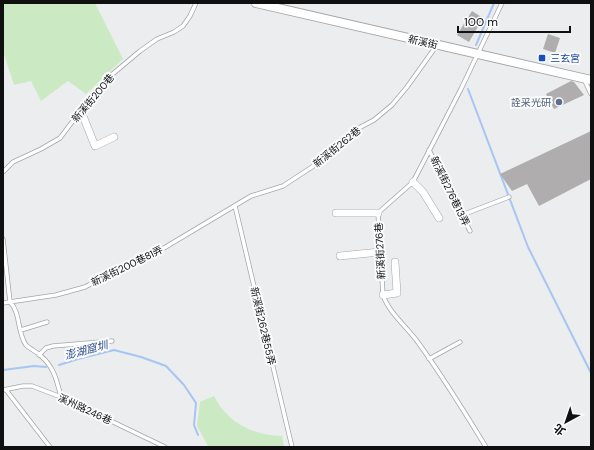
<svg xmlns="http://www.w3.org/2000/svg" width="594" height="450" font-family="'DM Sans','Noto Sans TC',sans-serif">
  <rect width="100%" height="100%" fill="#ecedee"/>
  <path fill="#cbeac4" d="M3,3H95L123,59L86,94L68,81L41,101L31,81L14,85L3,51Z
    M214,396C217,401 220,407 224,411C238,428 262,436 282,436L284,447L208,446L197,426L200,402Z"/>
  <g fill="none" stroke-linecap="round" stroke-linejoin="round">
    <path stroke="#a7c5f3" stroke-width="2" d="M476,45L494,3
      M468,89L528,247L591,373
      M59,365L78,359L114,350L141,357L166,366L184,385L196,403L194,425L198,435
      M3,370L34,366L46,367"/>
  </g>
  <path fill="#afadae" d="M472,11L483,18L469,42L457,35Z
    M548,34L560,38L555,53L543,49Z
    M571,81L574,82L584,95L554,109L546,94Z
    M591,131V179L539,206L527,184L512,191L500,174Z"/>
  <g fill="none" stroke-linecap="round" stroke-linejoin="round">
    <g stroke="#a5a6a7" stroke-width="5">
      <path id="service" d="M584,79L591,94
        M429,150L470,231
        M3,172L13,162L41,149L60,138L94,93L109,77L140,51L157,39L174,32L183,26L190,16L196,3
        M235,206L292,447
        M462,215L509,197
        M3,239L10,302C21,313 17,333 26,345C30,349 37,352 41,356C54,367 57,381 61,397
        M3,303L56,295L85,287L138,259L154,254L251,196L283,186L315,165L355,130L374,120L392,105L407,87L437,45
        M21,330L47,322
        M39,355L46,348L53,346L112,341
        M429,359L460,342
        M3,390L23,386H32L61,397L165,447
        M6,390L50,447
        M486,447C464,411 442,375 417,341C406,326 389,313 383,295L378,213L413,182L461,89L502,3"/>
    </g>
    <g stroke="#a5a6a7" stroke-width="8">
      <path id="minor" d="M81,111L95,146L114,137
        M413,182L423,192L439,218
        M336,213H378
        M340,256L380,252
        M383,295L397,293L395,262"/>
    </g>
    <g stroke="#a5a6a7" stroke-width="10">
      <path id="tertiary" d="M256,3L591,80"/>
    </g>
    <use href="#service" stroke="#fff" stroke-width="3.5"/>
    <use href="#minor" stroke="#fff" stroke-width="7"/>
    <use href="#tertiary" stroke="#fff" stroke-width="8"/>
  </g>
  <rect fill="#1a4fb4" stroke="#fafbfc" stroke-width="1.5" x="538" y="54" width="8" height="8" rx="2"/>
  <circle fill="#5c6f8a" stroke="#fafbfc" stroke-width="1.5" cx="559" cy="102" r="4"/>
  <g text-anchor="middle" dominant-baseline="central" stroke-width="4" stroke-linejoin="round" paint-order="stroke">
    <g font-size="10" fill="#101011" stroke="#fafbfc">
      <text transform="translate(423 42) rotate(13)">新溪街</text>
      <text transform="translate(93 98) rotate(-50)">新溪街200巷</text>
      <text transform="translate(337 147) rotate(-39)">新溪街262巷</text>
      <text transform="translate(450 191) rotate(64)">新溪街276巷13弄</text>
      <text transform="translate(380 251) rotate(-93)">新溪街276巷</text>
      <text transform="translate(127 266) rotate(-26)">新溪街200巷81弄</text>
      <text transform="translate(263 326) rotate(77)">新溪街262巷55弄</text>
      <text transform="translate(85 409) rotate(25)">溪州路246巷</text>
    </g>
    <g font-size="10" fill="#164399" stroke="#fafbfc" text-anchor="start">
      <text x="550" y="58">三玄宮</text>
    </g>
    <g font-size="10" fill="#4e5e75" stroke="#fafbfc" text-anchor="end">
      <text x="551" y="102">詮采光研</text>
    </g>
    <g font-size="11" font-style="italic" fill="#2d4f89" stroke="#fafbfc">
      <text transform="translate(86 350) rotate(-15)">澎湖窟圳</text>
    </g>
  </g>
  <rect width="594" height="450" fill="none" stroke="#101011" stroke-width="8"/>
  <g transform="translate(566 422) rotate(220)" stroke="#fafbfc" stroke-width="3" paint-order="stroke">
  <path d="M0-3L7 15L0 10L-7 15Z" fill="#101011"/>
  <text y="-6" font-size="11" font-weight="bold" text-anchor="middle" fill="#101011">北</text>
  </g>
  <path d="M458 26v6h112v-6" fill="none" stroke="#101011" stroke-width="2"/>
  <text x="464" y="26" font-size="12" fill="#101011" stroke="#fafbfc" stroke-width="3" paint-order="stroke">100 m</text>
</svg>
